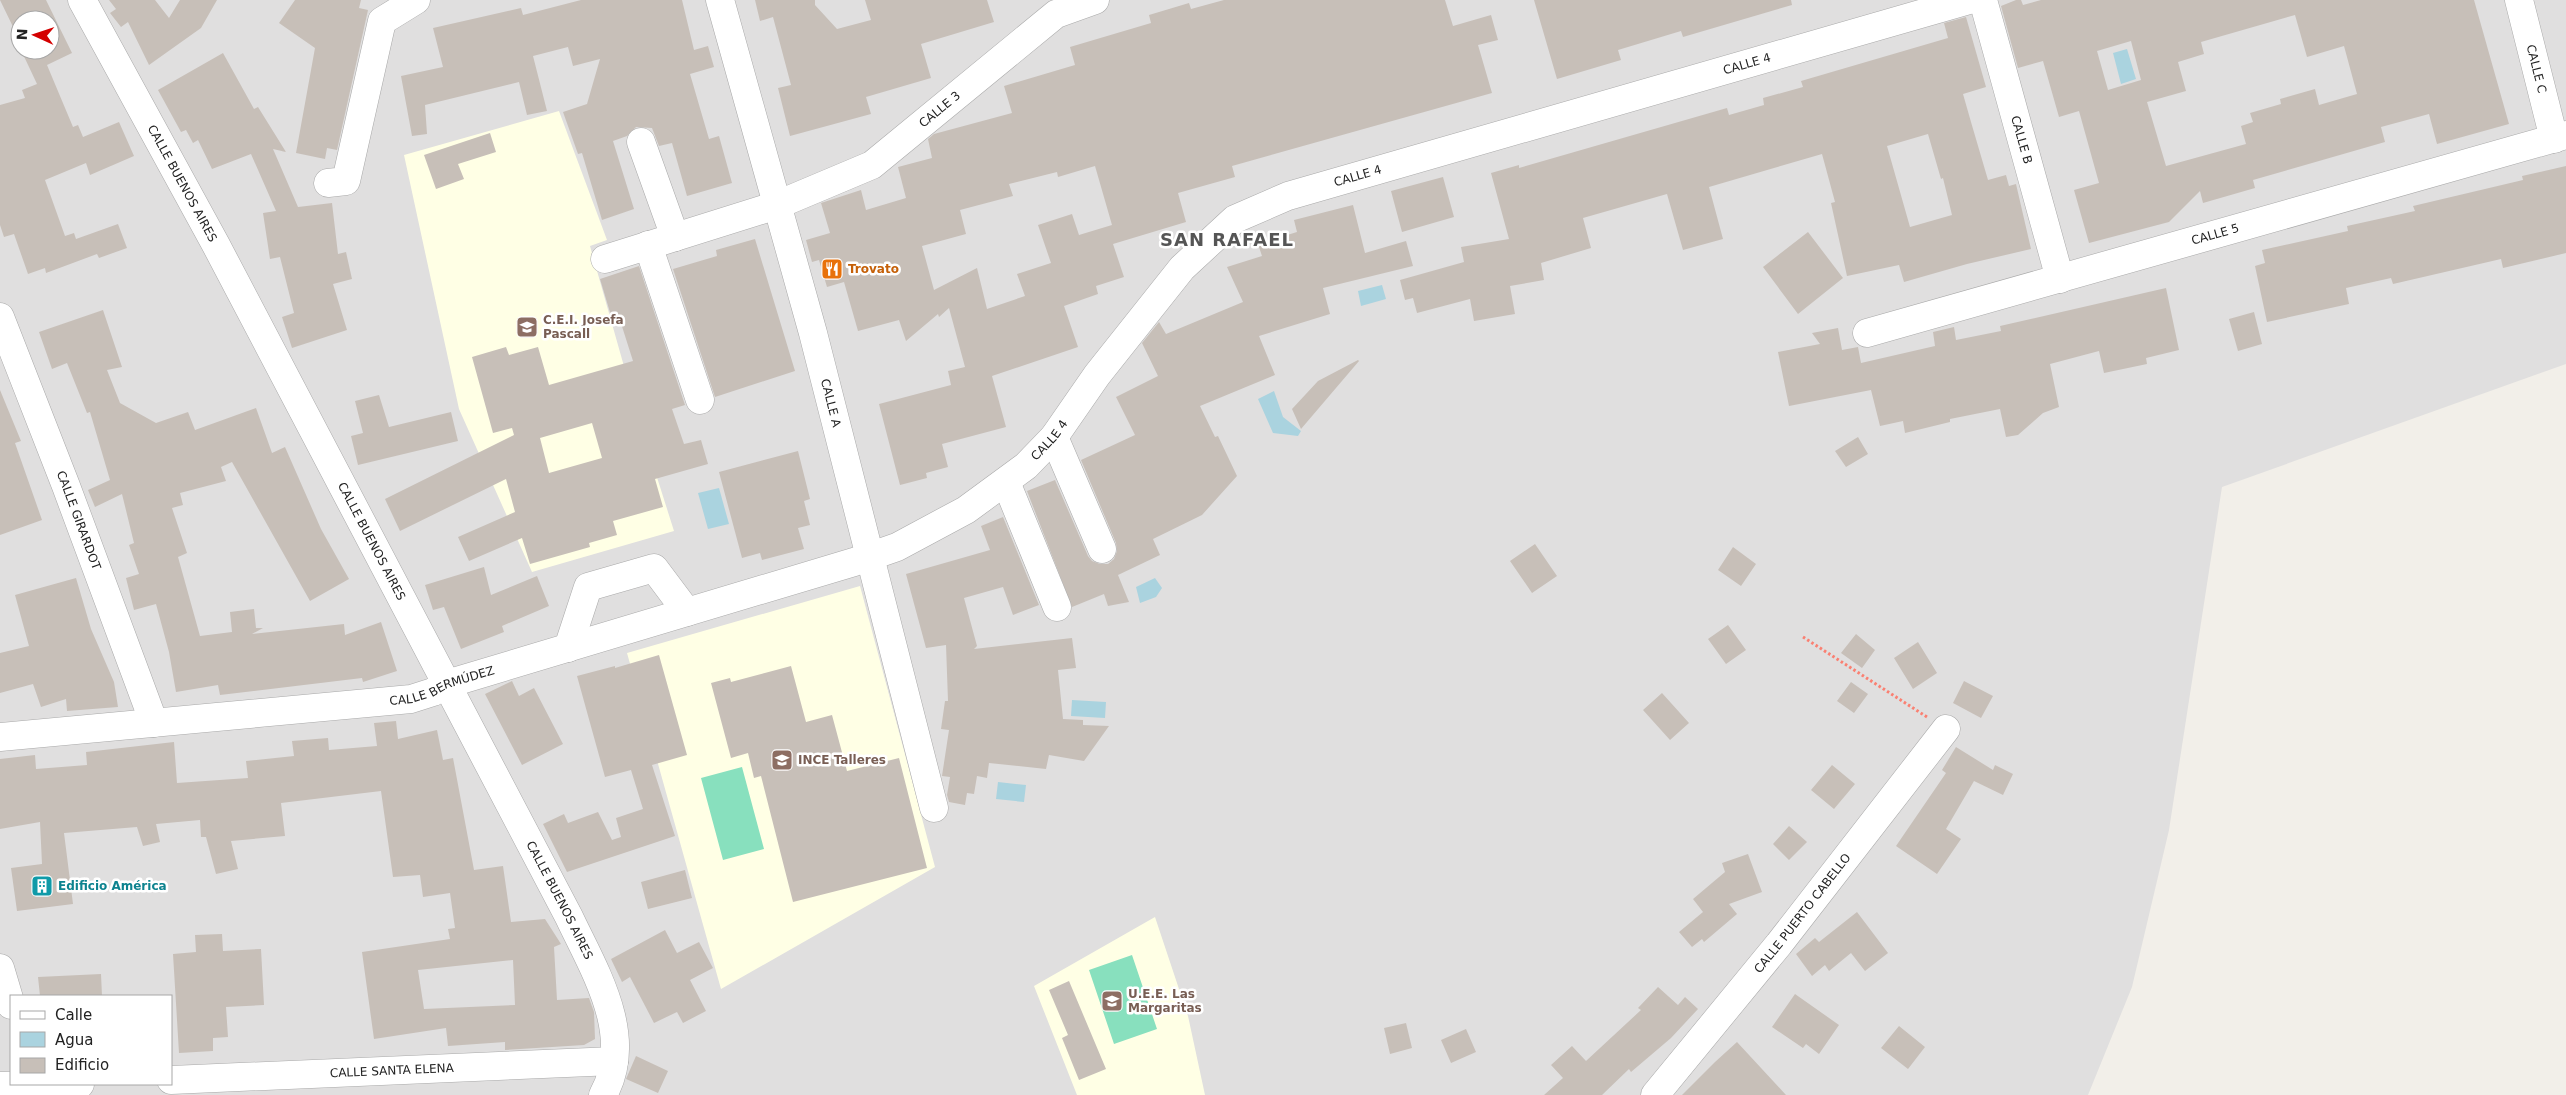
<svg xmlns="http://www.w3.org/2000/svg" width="2566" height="1095" font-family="'DejaVu Sans',sans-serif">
  <rect width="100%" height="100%" fill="#f2efe9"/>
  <path fill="#e0dfdf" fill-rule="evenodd" d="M0,0H2566V364L2222,487L2169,830L2132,987L2088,1095H0ZM20,20H50V50H20ZM11,996H171V1084H11Z"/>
  <path fill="#ffffe5" d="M559,111L607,240L590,246L642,430L674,531L532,572L459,409L404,155Z
    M860,586L935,867L721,989L627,653Z
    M1155,917L1188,1016L1205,1095H1077L1034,986Z"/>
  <path fill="#88e0be" d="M742,767L764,849L723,860L701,778Z
    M1132,955L1157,1029L1114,1044L1089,970Z"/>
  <path fill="#aad3df" d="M2127,49L2136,79L2121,84L2113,53Z
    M1382,285L1386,299L1361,306L1358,291Z
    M1274,391L1283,417L1301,431L1298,436L1273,433L1258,399Z
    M719,488L729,524L708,529L698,493Z
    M1155,578L1162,588L1156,597L1140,603L1136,587Z
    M1072,700L1106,702L1105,718L1071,716Z
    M998,782L1026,785L1024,802L996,799Z"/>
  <path fill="#c7bfb8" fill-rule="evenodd" d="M0,0H46L72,53L47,65L73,127L78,125L83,137L119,122L134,156L90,175L86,163L45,180L65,236L74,233L76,239L118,224L127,248L99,258L97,254L46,273L45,268L28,274L14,234L4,237L0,225V105L25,98L22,90L37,84L21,50H50V20H20V49L13,35L16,33Z
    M109,0H155L169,18L180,0H217L201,28L149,65L128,22L121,27L110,13L116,9Z
    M295,0H361L359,8L368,10L337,150L327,148L325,159L296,153L315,48L279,23Z
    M581,0H682L694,50L708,46L714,67L690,74L709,139L719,136L732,183L687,196L672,143L659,146L652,128L636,127L627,136L613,141L634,209L602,220L582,153L578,154L563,112L587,104L600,59L573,66L568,47L533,56L547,111L527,115L519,82L425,105L427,134L412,136L401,76L443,67L433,28L521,8L523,15Z
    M755,0H815V5L837,29L871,20L865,0H987L994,22L921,44L931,78L866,97L871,114L790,136L778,88L791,85L773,17L760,21Z
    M1224,0H1445L1453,26L1491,15L1498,40L1478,45L1492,93L1232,166L1235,177L1178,193L1186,222L1113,244L1124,277L1096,286L1098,294L1064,306L1078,347L992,376L1006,427L942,444L948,467L926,473L927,478L900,485L879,404L951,385L948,371L965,367L949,308L939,317L938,314L906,341L899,320L858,331L844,282L827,287L819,260L812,262L806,240L830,233L821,203L861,190L866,210L906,198L898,167L932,158L928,139L934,134L1012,113L1004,86L1075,65L1070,47L1151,23L1149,15L1189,3L1191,9ZM1095,166L1112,225L1079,235L1072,214L1038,225L1051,263L1017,274L1025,296L987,309L977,268L934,290L922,246L966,234L960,210L1013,196L1009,184L1057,172L1058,177Z
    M1534,0H1791L1792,5L1683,37L1681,31L1618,50L1621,60L1557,79Z
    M2016,0H2021L2023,5L2041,0H2474L2509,124L2437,144L2429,114L2381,127L2385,142L2253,180L2255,188L2203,203L2200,191L2169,222L2089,243L2074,190L2099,183L2079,111L2059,117L2043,61L2018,68L2001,6ZM2295,15L2307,57L2344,46L2357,94L2319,105L2315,89L2280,99L2281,104L2250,113L2253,122L2241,126L2246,144L2166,166L2147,102L2186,91L2178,62L2204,54L2201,42ZM2131,41L2141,80L2108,90L2097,51Z
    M1966,17L1986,87L1963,94L1971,122L1988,180L2006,175L2009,186L2016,184L2031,249L1967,264L1904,282L1899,265L1847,276L1831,203L1835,202L1822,154L1709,187L1723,239L1683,250L1667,194L1583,218L1591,248L1541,263L1544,280L1510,286L1515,314L1474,321L1470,299L1417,313L1413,298L1405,300L1400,280L1464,262L1461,247L1509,239L1491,173L1519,165V168L1727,108L1729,115L1764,105L1763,98L1803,87L1801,81L1948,38L1944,23ZM1928,134L1941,179L1943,178L1952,215L1910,227L1887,146Z
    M223,53L254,109L258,107L286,152L273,149L298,207L332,203L338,254L346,252L352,279L333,284L347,330L292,348L282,317L294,313L280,257L270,259L263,213L276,211L251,154L212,169L198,140L193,143L186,130L181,132L158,90Z
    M490,133L496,152L458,164L464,179L436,189L424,155Z
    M2566,166V253L2503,268L2501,259L2393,284L2391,278L2346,288L2349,304L2267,322L2255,266L2265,263L2262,250L2348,231L2347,226L2415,211L2413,206L2523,180L2522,176Z
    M1443,177L1454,217L1402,232L1391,191Z
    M1353,205L1365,253L1406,241L1413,266L1323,288L1330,314L1259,336L1275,375L1200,406L1215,437L1218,436L1237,476L1202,515L1153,539L1160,555L1118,575L1129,602L1108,606L1104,594L1072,607L1027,491L1055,480L1088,556L1092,561L1100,564H1108L1114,559L1117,551L1116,543L1081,460L1135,435L1116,397L1158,376L1142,343L1159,322L1166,334L1243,302L1227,267L1262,256L1258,244L1297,232L1294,220Z
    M1808,232L1843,278L1798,314L1763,267Z
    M755,239L795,371L715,397L673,269L717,256L716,250Z
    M639,266L685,405L672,409L684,444L701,440L708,464L655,479L663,507L613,521L617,535L589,543L590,547L530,564L522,538L469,561L458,537L515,512L506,479L400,531L385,499L514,435L512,428L493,433L472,357L506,347L509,355L538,347L549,385L633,361L619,317L612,319L600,279ZM592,423L602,458L549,473L540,438Z
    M2166,288L2179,350L2146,358L2147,364L2104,373L2099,351L2050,364L2059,407L2043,413L2018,435L2006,437L2000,409L1950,419V422L1905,433L1903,421L1880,426L1871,390L1789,406L1778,352L1820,344L1812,333L1838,328L1842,350L1858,347L1861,363L1935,346L1933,332L1954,327L1956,340L2001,331L2000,326Z
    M103,310L122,367L107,370L120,403L156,423L188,412L195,430L256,408L272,453L285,447L321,529L349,579L310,601L232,462L221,467L226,481L180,493L183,505L172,508L187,553L178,557L200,636L232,632L230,612L254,609L256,628H263L252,634L344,624L345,635L381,622L397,671L363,682L362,678L220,695L218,685L176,692L169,652L156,604L134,610L126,578L139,574L129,545L134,543L122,494L95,507L88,490L110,480L90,412L87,413L67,363L52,369L39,332Z
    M2254,312L2262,344L2238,351L2229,319Z
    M1358,360L1359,361L1301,429L1292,409L1318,381Z
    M0,390L21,441L15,443L42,520L0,535Z
    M379,395L389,427L451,412L458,441L358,465L351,436L363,433L355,401Z
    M1858,437L1868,454L1846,467L1835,451Z
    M798,451L810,499L804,501L810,525L798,528L804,549L762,560L760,553L742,558L719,472Z
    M1003,517L1039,605L1013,615L1003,587L964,598L977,646L974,649L1072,638L1076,668L1058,670L1063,719L1083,720V725L1109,726L1084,761L1049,755L1046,769L989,763L987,778L977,776L974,794L967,793L965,805L949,802L947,795L950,777L942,776L949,730L941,729L945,701H948L946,645L926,648L906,574L990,550L981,526Z
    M1535,544L1557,576L1532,593L1510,561Z
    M1733,547L1756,564L1741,586L1718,570Z
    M484,567L491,595L537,576L549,606L502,626L504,632L461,649L444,607L433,610L425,585Z
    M76,578L91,629L114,682L118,707L67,711L66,699L41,707L33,684L0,693V653L29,646L15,595Z
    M1728,625L1746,650L1726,664L1708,639Z
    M1856,634L1875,650L1862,668L1841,653Z
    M1918,642L1937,673L1913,689L1894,658Z
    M659,655L687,755L652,765L675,836L567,872L543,824L564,814L568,823L598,812L612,840L621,837L616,818L643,809L631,770L605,777L577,676L615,666V668Z
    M791,666L806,722L832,715L847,771L899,758L927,868L793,902L761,776L754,778L748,753L731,758L711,683L730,678L731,682Z
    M512,681L519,696L534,688L563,744L522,765L485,694Z
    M1964,681L1993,696L1981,718L1953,703Z
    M1851,682L1868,694L1854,713L1837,701Z
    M1662,693L1689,723L1670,740L1643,710Z
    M396,721L398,739L437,730L443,760L453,758L474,870L503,866L511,922L545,919L561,944L554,947L557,1000L589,998L594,1012L595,1039L584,1045L505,1050V1042L448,1046L446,1028L374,1039L362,952L450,939L448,929L455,928L450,893L423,897L420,875L393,877L381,791L281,803L285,836L231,841L238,869L216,874L206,837H201L200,820L156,824L160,842L143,846L137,827L64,833L73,904L17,911L11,868L42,864L40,822L0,829V759L35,755L36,769L87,765L86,752L174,742L177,783L248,778L246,761L294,756L292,741L328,738L329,750L377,746L374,723ZM513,960L515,1005L424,1009L418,970Z
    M1956,747L1993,770L1995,765L2013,774L2003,795L1974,781L1946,829L1961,839L1937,874L1896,846L1946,773L1942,770Z
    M1832,765L1855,784L1834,809L1811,790Z
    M1789,826L1807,842L1789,860L1773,844Z
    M1748,854L1762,892L1729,904L1737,914L1704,942L1702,939L1692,947L1679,932L1703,912L1693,899L1725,872L1722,863Z
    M685,870L692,898L648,909L641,882Z
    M1857,912L1888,953L1865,971L1851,953L1829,971L1825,965L1812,976L1796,954L1815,938L1819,942Z
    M665,930L677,953L699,942L713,968L690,980L706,1011L683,1023L677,1012L654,1023L630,977L622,982L611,959Z
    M222,934L223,951L261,949L264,1005L226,1007L228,1037L213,1038V1051L179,1053L173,954L196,952L195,935Z
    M101,974L102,996H40L38,977Z
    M1069,981L1106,1069L1079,1080L1062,1038L1068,1035L1049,990Z
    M1658,987L1678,1005L1685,997L1698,1009L1671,1038L1631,1072L1629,1069L1602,1095H1544L1563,1078L1551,1065L1572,1046L1586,1061L1641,1010L1638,1008Z
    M1795,994L1839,1025L1819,1054L1806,1044L1803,1048L1772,1027Z
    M1406,1023L1412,1048L1390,1054L1384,1028Z
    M1899,1026L1925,1047L1908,1069L1881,1048Z
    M1466,1029L1476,1052L1451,1063L1441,1040Z
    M1737,1042L1786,1095H1682L1715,1062Z
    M636,1056L668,1071L658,1093L626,1079Z"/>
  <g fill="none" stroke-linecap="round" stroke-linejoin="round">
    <g stroke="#a9a9a9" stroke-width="29">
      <g id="minor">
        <path id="s1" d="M82,0L216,245L569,917C594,970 636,1036 603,1095"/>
        <path id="s2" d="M720,0L813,333L934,808"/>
        <path id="s3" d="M1983,0L2060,279"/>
        <path id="s4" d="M2519,0L2554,139"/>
        <path d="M641,142L675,237"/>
        <path d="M328,183L346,181L382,21L416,0"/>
        <path d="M648,245L700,400"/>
        <path id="s5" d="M605,259L777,205L872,165L1056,14L1095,0"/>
        <path id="s6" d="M0,317L66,486L154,723"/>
        <path id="s7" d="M1867,333L2566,135"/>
        <path d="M1054,437L1102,549"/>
        <path d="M1006,482L1057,607"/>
        <path d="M568,648L588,587L654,568L687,612"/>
        <path id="s8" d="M0,737L411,699L433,692L447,684L854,562L897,547L966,510L1026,466L1054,437L1097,375L1182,268L1235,219L1288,196L1969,0"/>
        <path d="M0,968L11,1005"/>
        <path id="s9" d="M171,1080L614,1061"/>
        <path d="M0,1086L80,1084"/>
        <path id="s10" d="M1655,1095L1779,944L1946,729"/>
      </g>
    </g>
    <path stroke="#fa8072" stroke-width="3" stroke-dasharray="2.5 2.5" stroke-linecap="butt" d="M1803,637L1927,717"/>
    <use href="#minor" stroke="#fff" stroke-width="28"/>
  </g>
  <defs>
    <g id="restaurant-square" transform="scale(1.125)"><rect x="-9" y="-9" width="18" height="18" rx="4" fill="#e8710a" stroke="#fff"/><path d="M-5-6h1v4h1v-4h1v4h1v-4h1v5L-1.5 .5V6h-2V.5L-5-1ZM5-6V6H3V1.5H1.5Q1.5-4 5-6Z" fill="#fff"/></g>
    <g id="school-square" transform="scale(1.125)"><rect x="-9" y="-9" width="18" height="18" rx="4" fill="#8d6e63" stroke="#fff"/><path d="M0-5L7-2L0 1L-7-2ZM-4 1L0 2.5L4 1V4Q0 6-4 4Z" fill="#fff"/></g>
    <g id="university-square" transform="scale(1.125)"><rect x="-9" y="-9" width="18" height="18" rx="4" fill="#8d6e63" stroke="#fff"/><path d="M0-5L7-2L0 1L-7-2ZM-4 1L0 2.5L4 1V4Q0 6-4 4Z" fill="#fff"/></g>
    <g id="building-square" transform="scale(1.125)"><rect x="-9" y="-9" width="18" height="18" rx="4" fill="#0f9aa8" stroke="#fff"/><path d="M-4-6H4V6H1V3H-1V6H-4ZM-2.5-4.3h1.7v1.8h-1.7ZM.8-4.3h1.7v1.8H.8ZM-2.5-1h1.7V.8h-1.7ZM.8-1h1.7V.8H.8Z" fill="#fff"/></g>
  </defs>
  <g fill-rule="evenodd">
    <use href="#restaurant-square" x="832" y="269"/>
    <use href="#school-square" x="527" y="327"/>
    <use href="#university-square" x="782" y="760"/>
    <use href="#building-square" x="42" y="886"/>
    <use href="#school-square" x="1112" y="1001"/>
  </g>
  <g text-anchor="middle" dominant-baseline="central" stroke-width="5" stroke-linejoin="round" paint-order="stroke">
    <g font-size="12" fill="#222" stroke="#fff">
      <text stroke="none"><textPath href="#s8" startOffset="1935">CALLE 4</textPath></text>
      <text stroke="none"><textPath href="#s4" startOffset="71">CALLE C</textPath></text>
      <text stroke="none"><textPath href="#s5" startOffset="371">CALLE 3</textPath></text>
      <text stroke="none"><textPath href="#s3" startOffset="145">CALLE B</textPath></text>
      <text stroke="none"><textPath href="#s8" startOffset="1530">CALLE 4</textPath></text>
      <text stroke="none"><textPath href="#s1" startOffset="209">CALLE BUENOS AIRES</textPath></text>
      <text stroke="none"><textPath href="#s7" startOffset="362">CALLE 5</textPath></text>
      <text stroke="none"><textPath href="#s2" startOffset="418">CALLE A</textPath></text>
      <text stroke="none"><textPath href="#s8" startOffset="1110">CALLE 4</textPath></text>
      <text stroke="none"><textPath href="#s6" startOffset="218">CALLE GIRARDOT</textPath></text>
      <text stroke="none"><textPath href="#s1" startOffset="614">CALLE BUENOS AIRES</textPath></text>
      <text stroke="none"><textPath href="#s8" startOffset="446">CALLE BERMÚDEZ</textPath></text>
      <text stroke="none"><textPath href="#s1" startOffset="1019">CALLE BUENOS AIRES</textPath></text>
      <text stroke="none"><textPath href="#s10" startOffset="234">CALLE PUERTO CABELLO</textPath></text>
      <text stroke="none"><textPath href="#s9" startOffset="221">CALLE SANTA ELENA</textPath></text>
    </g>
    <g font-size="12" font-weight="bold" fill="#c56008" stroke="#fff" text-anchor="start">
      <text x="848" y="269">Trovato</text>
    </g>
    <g font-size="12" font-weight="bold" fill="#785e54" stroke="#fff" text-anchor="start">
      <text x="543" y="320">C.E.I. Josefa<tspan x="543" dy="14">Pascall</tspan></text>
      <text x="798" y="760">INCE Talleres</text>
      <text x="1128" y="994">U.E.E. Las<tspan x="1128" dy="14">Margaritas</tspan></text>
    </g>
    <g font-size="12" font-weight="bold" fill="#0d838f" stroke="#fff" text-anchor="start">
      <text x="58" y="886">Edificio América</text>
    </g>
    <g font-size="18" font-weight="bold" letter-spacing="1" fill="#555" stroke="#fff">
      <text x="1227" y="239">SAN RAFAEL</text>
    </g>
  </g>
  <rect x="10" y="995" width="162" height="90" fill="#ffffff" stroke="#a7a7a7"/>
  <rect x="20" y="1011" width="25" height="8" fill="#ffffff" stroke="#a7a7a7"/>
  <text x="55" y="1020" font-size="15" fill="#222222">Calle</text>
  <rect x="20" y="1032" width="25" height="15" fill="#aad3df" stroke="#a7a7a7"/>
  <text x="55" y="1045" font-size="15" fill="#222222">Agua</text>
  <rect x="20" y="1058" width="25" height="15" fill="#c7bfb8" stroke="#a7a7a7"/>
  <text x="55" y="1070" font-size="15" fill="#222222">Edificio</text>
  <g transform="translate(35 35) rotate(273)"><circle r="24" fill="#ffffff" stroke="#a7a7a7"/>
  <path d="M0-4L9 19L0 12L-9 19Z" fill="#d40000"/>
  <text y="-8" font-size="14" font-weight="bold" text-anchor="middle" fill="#222222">N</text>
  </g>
</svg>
